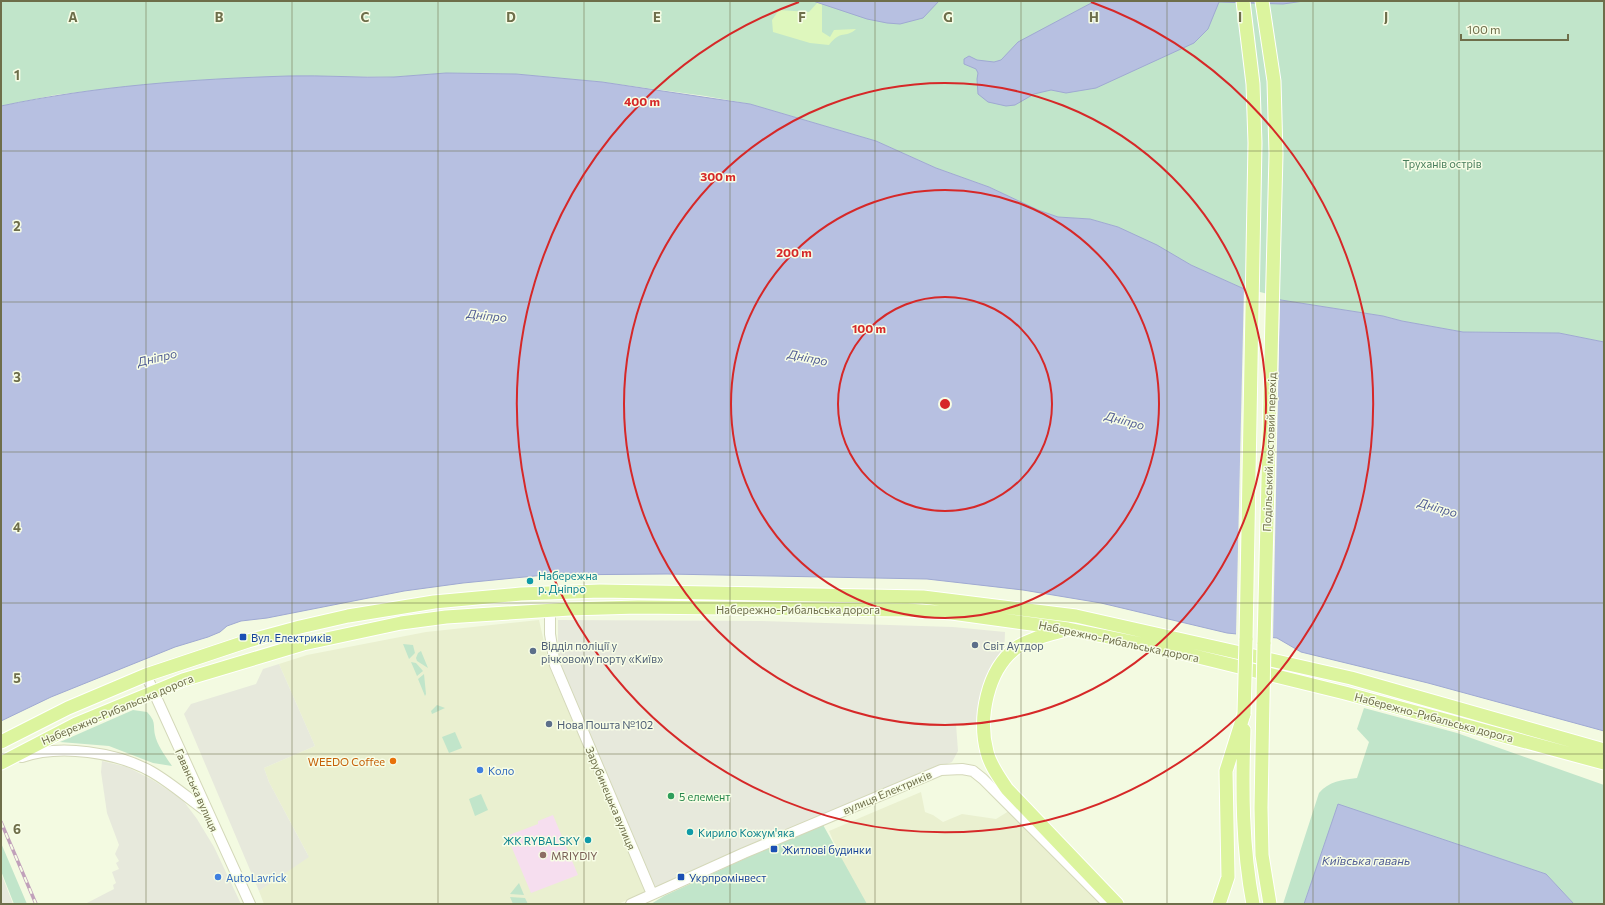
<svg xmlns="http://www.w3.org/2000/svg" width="1605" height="905" font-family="Commissioner,sans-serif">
  <rect width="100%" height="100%" fill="#f3fae1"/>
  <path fill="#eaf0d0" d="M539,620L550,668L646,892L618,904H264L259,891L308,855L269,782L264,768L315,746L279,664L307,655L426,632Z
    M921,792L925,812L933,815L943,822L962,814L996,819L1009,811L1105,904H860L829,831Z"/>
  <path fill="#e7e9dc" d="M558,620L760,621L953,627L1005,632L1004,660L983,723L956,724L958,751L952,762L822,816L654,891L558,661Z
    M279,664L315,746L264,768L269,782L309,857L259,891L184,714L191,704L256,684L263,669Z
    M102,761L127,767L151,779L182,799L197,819L214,847L241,904H85L114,889L113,885L116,883L112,872L119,869L116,863L119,861L115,854L119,845L107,813L101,772Z
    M1,873L13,904H1Z"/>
  <path fill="#f6deef" d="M553,815L578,875L531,893L507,836L538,824V821Z"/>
  <path fill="#c1e5ca" d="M1,1H1604V342L1559,333L1463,332L1402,321L1383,316L1281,300L1251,292L1191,265L1118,227L1090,219L1058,217L1038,210L989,187L936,168L876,141L750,104L705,96L602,82L516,74L446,73L395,77L289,76L212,80L113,88L55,95L1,106Z
    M403,644L413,645L415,653L409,659Z
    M421,651L428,668L417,661L416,658L418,653Z
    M411,662L416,663L423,671L417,676Z
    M424,674L426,694L425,696L418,679Z
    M437,705L445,708L432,714L431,711Z
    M1364,708L1457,733L1604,785V904H1574L1546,874L1338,805L1304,904H1283L1319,793C1329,781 1342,780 1357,778L1369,742L1357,729Z
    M133,710L147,712C156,722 153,723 155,735C157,745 166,757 172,766L153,763L109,746L60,742Z
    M455,732L462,748L449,753L442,737Z
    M481,794L488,810L475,816L469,799Z
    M822,823L867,904H651L664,896Z
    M1,843L27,904H14L1,871Z
    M519,883L524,895L510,894Z
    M510,897L525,898L528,904H513Z"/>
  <path fill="#def7bd" d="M818,2L822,4V32L830,37L834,30L856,29C845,39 841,29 829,45L810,43L773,32L772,20L779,10L809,12Z"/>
  <path fill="#b7c0e1" stroke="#9fa9d2" d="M813,1H939L923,18L900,24L887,23L867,19Z
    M1095,1H1304L1283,4L1219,2L1208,29L1194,43L1096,88L1066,93L1051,90L1034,94L1015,105L1006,106L988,102L978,94L977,79L978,73L976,69L964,64V59L969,56L977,60L994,62L1001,60L1018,42Z
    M446,73L516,74L602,82L750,104L876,141L936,168L989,187L1038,210L1058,217L1090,219L1118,227L1157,245L1191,265L1251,292L1281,300L1383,316L1402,321L1463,332L1559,333L1604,342V731L1428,683L1301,652L1277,638L1227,633L1101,603L1023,590L927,579L667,574L545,575L463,583L404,591L267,618L241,621L227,626L220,632L208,637L175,647L51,697L1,721V106C95,86 192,79 288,76C323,75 359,78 394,77C411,76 429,74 446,73Z
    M1338,804L1546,874L1574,904H1304Z"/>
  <path fill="#f3fae1" d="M1244,288L1280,297L1273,639L1236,635Z"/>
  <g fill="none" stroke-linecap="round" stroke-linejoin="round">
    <g stroke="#d4d8b9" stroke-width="12">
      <path id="minor" d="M550,610V634L555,665L652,894
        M146,675L250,904
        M22,757C60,744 117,752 152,772C171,783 188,798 206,811
        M631,904L744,853L941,770L962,769L973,771L983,779L1108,904"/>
    </g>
    <g stroke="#fff" stroke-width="15">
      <path id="major" d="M1243,1L1253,84L1255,143L1246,640
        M1262,1L1274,81L1276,154L1264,644
        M1065,630C1049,635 1030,638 1016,648C987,670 978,718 987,752C990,765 999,777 1007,789L1117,904
        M1244,730C1242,789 1242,846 1253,904
        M1,742L68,708L146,675L248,641L300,627L348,616L434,602L521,594L600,591L923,597L1076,616L1351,678L1604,750
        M1,763L76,724L183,680L303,644L401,623L446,617L570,609L638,607L907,610L952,613L1068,629L1162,648L1345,693L1604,763
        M1219,904L1228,877L1226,771L1244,714"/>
    </g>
    <use href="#minor" stroke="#fff" stroke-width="10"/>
    <use href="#major" stroke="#dcf49e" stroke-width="13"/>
    <g stroke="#c1a1bb" stroke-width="3.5">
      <path id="rail" d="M1,822L36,904"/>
    </g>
    <use href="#rail" stroke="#f7fde6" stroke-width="2" stroke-dasharray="6" stroke-linecap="butt"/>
    <g stroke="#fff" stroke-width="15" stroke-linecap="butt">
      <path id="major-bridge" d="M1264,644L1261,808L1262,855L1270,904
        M1244,714L1246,640"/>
    </g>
    <use href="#major-bridge" stroke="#dcf49e" stroke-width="13"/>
  </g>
  <path fill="none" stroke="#6e6e4a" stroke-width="1" stroke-opacity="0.55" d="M146,1V904M292,1V904M438,1V904M584,1V904M730,1V904M875,1V904M1021,1V904M1167,1V904M1313,1V904M1459,1V904M1,151H1604M1,302H1604M1,452H1604M1,603H1604M1,754H1604"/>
  <g fill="none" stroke="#d62828" stroke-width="2">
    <circle cx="945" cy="404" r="107"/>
    <circle cx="945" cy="404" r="214"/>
    <circle cx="945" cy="404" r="321"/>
    <path d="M1091 2A428 428 0 1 1 799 2"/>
  </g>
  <g fill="#0f9aa8" stroke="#f7fde6" stroke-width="1.5">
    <circle cx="530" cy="581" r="4"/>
    <circle cx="690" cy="832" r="4"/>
    <circle cx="588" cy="840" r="4"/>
  </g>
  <g fill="#1a4fb4" stroke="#f7fde6" stroke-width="1.5">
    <rect x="239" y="633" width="8" height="8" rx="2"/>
    <rect x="770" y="845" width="8" height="8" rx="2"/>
    <rect x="677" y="873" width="8" height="8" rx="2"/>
  </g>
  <g fill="#5c6f8a" stroke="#f7fde6" stroke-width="1.5">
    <circle cx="975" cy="645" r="4"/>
    <circle cx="533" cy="651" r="4"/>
    <circle cx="549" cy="724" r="4"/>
  </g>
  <circle fill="#e8710a" stroke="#f7fde6" stroke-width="1.5" cx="393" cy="761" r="4"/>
  <g fill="#3f7fe0" stroke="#f7fde6" stroke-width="1.5">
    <circle cx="480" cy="770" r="4"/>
    <circle cx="218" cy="877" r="4"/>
  </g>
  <circle fill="#2e9e5b" stroke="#f7fde6" stroke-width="1.5" cx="671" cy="796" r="4"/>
  <circle fill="#8d6e63" stroke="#f7fde6" stroke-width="1.5" cx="543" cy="855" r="4"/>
  <g text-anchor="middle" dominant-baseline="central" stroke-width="3" stroke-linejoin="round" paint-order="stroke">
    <g font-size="11" fill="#497e5c" stroke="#f7fde6">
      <text x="1442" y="163">Труханів острів</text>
    </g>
    <g font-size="11" fill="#6e6e4a" stroke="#f7fde6">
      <text transform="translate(1269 452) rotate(-88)">Подільський мостовий перехід</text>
      <text x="798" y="609">Набережно-Рибальська дорога</text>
      <text transform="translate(1119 641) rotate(12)">Набережно-Рибальська дорога</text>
      <text transform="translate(117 709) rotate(-23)">Набережно-Рибальська дорога</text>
      <text transform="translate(1434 717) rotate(15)">Набережно-Рибальська дорога</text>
      <text transform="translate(197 790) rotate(66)">Гаванська вулиця</text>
      <text transform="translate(887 792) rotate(-23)">вулиця Електриків</text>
      <text transform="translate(611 798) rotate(67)">Зарубинецька вулиця</text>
    </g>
    <g font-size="11" fill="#0d838f" stroke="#f7fde6" text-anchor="start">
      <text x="538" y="575">Набережна<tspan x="538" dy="13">р. Дніпро</tspan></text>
      <text x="698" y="832">Кирило Кожум'яка</text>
      <text x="580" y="840" text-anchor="end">ЖК RYBALSKY</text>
    </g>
    <g font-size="11" fill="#164399" stroke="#f7fde6" text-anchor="start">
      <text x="251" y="637">Вул. Електриків</text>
      <text x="782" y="849">Житлові будинки</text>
      <text x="689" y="877">Укрпромінвест</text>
    </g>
    <g font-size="11" fill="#4e5e75" stroke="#f7fde6" text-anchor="start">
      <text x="541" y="645">Відділ поліції у<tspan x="541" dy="13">річковому порту «Київ»</tspan></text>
      <text x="983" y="645">Світ Аутдор</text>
      <text x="557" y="724">Нова Пошта №102</text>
    </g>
    <g font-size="11" fill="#c56008" stroke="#f7fde6" text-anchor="end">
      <text x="385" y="761">WEEDO Coffee</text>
    </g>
    <g font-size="11" fill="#366cbe" stroke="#f7fde6" text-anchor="start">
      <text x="488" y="770">Коло</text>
      <text x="226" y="877">AutoLavrick</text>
    </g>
    <g font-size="11" fill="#27864d" stroke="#f7fde6" text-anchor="start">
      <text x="679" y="796">5 елемент</text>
    </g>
    <g font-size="11" fill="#785e54" stroke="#f7fde6" text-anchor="start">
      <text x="551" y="855">MRIYDIY</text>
    </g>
    <g font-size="12" font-style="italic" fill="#505c94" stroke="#f7fde6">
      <text transform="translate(487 315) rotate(6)">Дніпро</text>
      <text transform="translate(157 357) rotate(-13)">Дніпро</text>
      <text transform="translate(808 357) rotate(11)">Дніпро</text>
      <text transform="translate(1125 420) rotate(15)">Дніпро</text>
      <text transform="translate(1438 507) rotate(16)">Дніпро</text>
      <text x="1366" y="860">Київська гавань</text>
    </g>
  </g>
  <g font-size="13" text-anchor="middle" font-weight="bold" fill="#6e6e4a" stroke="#f7fde6" stroke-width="3" stroke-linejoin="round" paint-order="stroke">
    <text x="73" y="22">A</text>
    <text x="219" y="22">B</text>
    <text x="365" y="22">C</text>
    <text x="511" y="22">D</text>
    <text x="657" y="22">E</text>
    <text x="802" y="22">F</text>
    <text x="948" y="22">G</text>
    <text x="1094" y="22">H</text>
    <text x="1240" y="22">I</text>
    <text x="1386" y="22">J</text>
    <text x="17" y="80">1</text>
    <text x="17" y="231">2</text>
    <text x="17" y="382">3</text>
    <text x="17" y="532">4</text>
    <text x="17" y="683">5</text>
    <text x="17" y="834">6</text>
  </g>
  <circle cx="945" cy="404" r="6" fill="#d62828" stroke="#f7fde6" stroke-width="2"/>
  <g font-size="12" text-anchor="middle" font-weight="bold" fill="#d62828" stroke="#f7fde6" stroke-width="3" stroke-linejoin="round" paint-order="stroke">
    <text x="642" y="106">400 m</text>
    <text x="718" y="181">300 m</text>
    <text x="794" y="257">200 m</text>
    <text x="869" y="333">100 m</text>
  </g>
  <rect width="1605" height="905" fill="none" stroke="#6e6e4a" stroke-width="4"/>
  <path d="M1461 34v6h107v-6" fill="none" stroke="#6e6e4a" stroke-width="2"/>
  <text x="1467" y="34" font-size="12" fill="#6e6e4a" stroke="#f7fde6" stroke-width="3" paint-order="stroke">100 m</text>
</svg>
